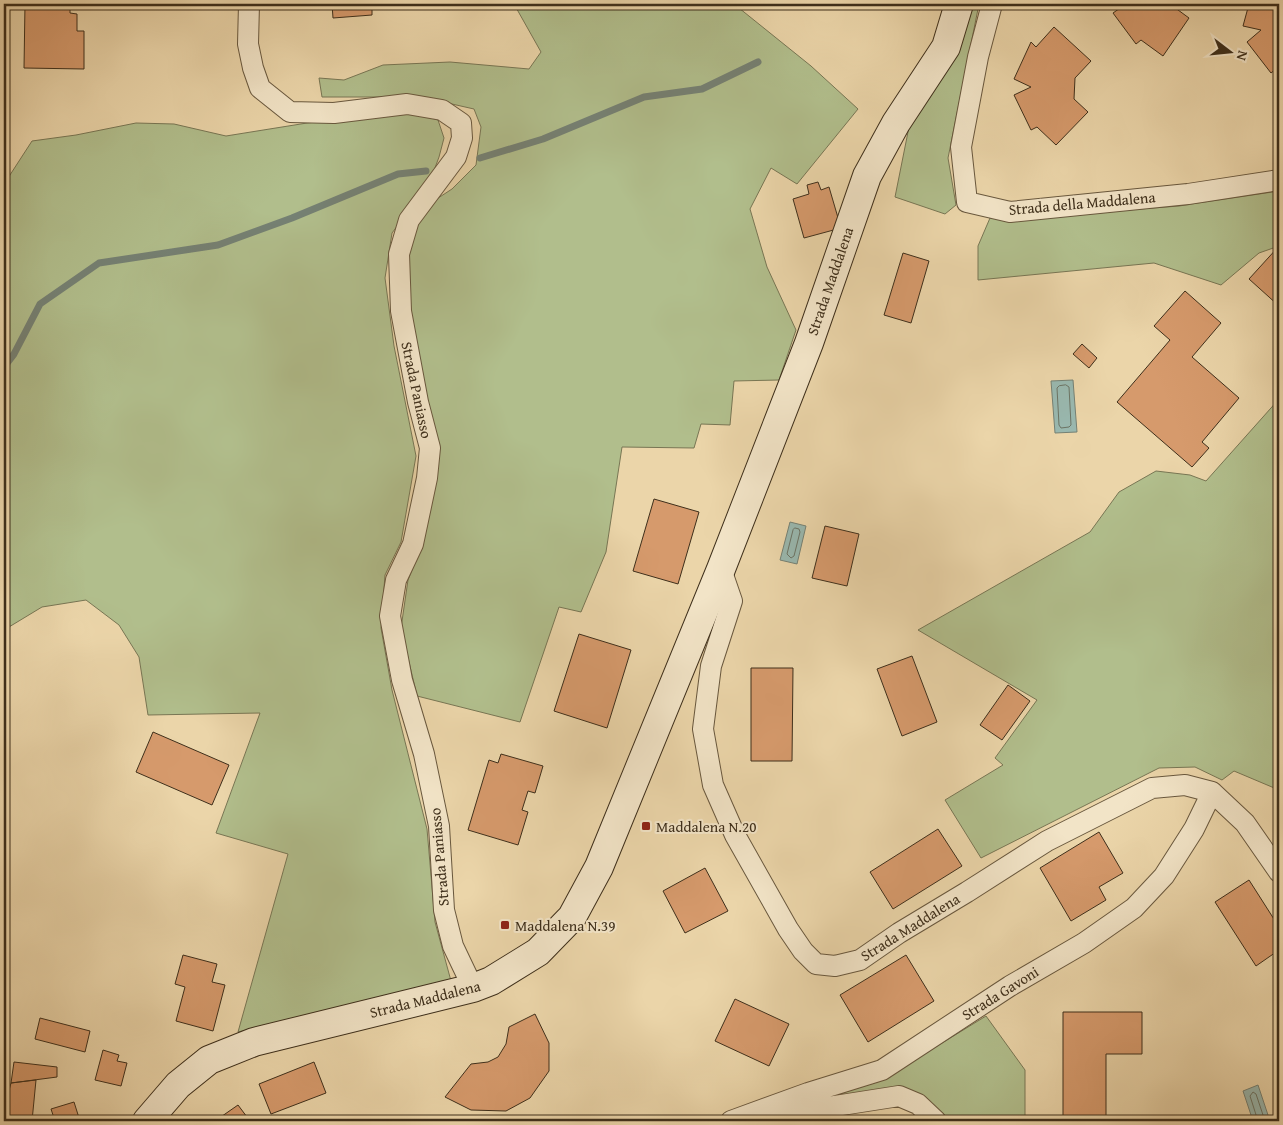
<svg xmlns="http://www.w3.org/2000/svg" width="1283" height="1125" font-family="'Gentium Book Plus',serif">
  <rect width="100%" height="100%" fill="#ebd5a9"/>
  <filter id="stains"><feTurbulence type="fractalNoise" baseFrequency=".004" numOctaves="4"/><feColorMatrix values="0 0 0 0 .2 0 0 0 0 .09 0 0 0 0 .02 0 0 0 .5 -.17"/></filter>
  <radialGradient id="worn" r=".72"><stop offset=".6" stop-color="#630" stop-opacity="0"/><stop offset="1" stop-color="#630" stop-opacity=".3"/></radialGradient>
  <path fill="#b1be8c" stroke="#787654" d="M514,4H734L811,66L858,109L797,184L771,168L750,209L767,267L796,330L779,380L734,381L730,425L701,424L694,448L622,447L606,552L581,612L559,607L520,722L417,696L401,628L408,580L422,545L436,475L405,307V253L414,222L432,202L452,189L476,165L481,127L474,109L421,97H322L319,78L344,80L383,65L450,62L529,69L541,52Z
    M964,4H979L948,158L956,205L945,214L895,197L911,117Z
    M413,112L438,120L444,138L439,157L429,184L392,233L385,278L394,346L416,456L401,542L385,575L381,628L392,690L427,829L435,922L451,981L238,1032L288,854L216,833L260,713L148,715L139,657L119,625L86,600L42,607L4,630V182L8,178L32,141L76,135L136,123L174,124L226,136L307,123Z
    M1279,191V246L1259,253L1221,285L1154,263L978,280V246L990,218L1008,219L1179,206Z
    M1279,399V790L1234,771L1222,780L1195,767L1159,768L981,858L945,800L1003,765L995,758L1037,700L918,630L1090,532L1119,492L1156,471L1190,475L1206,481Z
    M986,1016L1025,1070V1121H948L927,1100L822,1099L880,1081Z"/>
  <path fill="#99b8af" stroke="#758174" d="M1073,380L1077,432L1055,433L1051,381Z
    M790,522L806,526L797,564L780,560Z
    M1258,1085L1270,1121H1253L1243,1091Z"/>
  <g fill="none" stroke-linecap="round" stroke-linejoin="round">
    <path stroke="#6c7465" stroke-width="1" d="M1066,385L1069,387L1071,425L1069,427L1061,428L1059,425L1057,388L1059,386Z
      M795,528L799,529L800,532L794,556L791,558L787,554L793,530Z
      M1258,1121L1250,1096L1253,1092L1256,1094L1265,1121"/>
    <path stroke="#758174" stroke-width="7" d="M480,158L543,139L644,97L702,89L758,62
      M4,367L14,354L40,304L99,263L218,245L292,218L398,174L426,171"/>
  </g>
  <path fill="#d69a6c" stroke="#3e2f1b" d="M25,4H70V13L77,14V31H84V69L24,68Z
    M332,4H372V15L333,18Z
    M1126,4H1173L1174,7L1189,18L1163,56L1141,40L1136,44L1113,13Z
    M1249,4H1279V71L1276,69L1271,73L1247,42L1261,30L1243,26Z
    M1054,27L1091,61L1075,78L1074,99L1088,112L1056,145L1037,127L1031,130L1014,95L1031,87L1014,79L1031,42L1036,47Z
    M818,182L821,190L829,187L841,228L804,238L793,199L809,194L807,185Z
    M1279,246V306L1249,279Z
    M903,253L929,261L911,323L884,315Z
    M1185,291L1221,323L1192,357L1239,398L1202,442L1209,448L1192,467L1117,402L1170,340L1154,326Z
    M1082,344L1097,358L1089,368L1073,354Z
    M654,499L699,512L678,584L633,571Z
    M825,526L859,534L847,586L812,578Z
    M579,634L631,650L607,728L554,711Z
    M912,656L937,722L902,736L877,669Z
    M751,668H793L792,761H751Z
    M1008,685L1030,701L1002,740L980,725Z
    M153,732L229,765L212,805L136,772Z
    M501,754L543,766L535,793L528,791L522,810L528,812L518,845L468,830L489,760L498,763Z
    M938,829L962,866L893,909L870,872Z
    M1099,832L1123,873L1099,887L1106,900L1071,921L1040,868Z
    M705,868L728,911L685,933L663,891Z
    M1249,880L1279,927V950L1256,966L1215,902Z
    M183,955L217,964L212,982L225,985L213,1031L176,1021L185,987L175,984Z
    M906,955L934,1001L868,1042L840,995Z
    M735,999L789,1024L769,1066L715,1041Z
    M1063,1012H1142V1054H1106V1121H1063Z
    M535,1014L549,1043V1071L530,1098L506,1111L471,1110L445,1097L471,1064L488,1062L498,1057L506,1044L509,1027Z
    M40,1018L90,1031L85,1052L35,1039Z
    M103,1050L119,1055L117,1061L127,1063L121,1086L95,1080Z
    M14,1062L57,1067V1077L11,1083Z
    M314,1062L326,1093L271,1114L259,1084Z
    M36,1080L32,1121H4V1109L11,1083Z
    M74,1102L80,1121H55L51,1109Z
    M238,1105L250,1121H215Z"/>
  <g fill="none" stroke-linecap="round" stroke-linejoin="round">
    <g stroke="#69583e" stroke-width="22">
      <path id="street" d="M249,4L248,44L253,68L260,88L290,112L334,113L407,104L442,110L461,123L462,138L456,157L409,220L399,254L401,311L418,402L430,448L427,478L413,544L396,580L390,616L402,680L424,754L439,826L444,910L453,946L473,988
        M992,4L978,57L961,147L967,202L1010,212L1188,194L1279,180
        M721,569L732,601L711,666L703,729L713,785L735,835L788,929L803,951L816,964L835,966L860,960L899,933L967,892L1047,841L1152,788L1185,785L1212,792L1245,823L1279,872
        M771,1111L784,1114L899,1096L918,1104L936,1121
        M731,1121L808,1093L882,1070L1010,986L1084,943L1134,908L1164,876L1194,829L1212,792"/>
    </g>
    <g stroke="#3e2f1b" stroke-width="30">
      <path id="secondary" d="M147,1121L178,1085L209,1060L254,1042L473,988L491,981L538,952L572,917L599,867L721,569L809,343L867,176L896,123L946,47L959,4"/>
    </g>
    <use href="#street" stroke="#f2e4c7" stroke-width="20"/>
    <use href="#secondary" stroke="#f2e4c7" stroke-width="28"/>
  </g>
  <g fill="#8f2418" stroke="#f2e4c7" stroke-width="2">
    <rect x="641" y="821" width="10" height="10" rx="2.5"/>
    <rect x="500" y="920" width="10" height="10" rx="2.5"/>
  </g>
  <g text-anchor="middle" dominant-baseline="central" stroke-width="4" stroke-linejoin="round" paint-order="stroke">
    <g font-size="15" fill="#3e2f1b" stroke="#f2e4c7">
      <text transform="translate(1082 203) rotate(-5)">Strada della Maddalena</text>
      <text transform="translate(830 281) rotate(-71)">Strada Maddalena</text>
      <text transform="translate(417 390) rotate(78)">Strada Paniasso</text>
      <text transform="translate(439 857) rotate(-95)">Strada Paniasso</text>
      <text transform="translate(910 927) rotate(-32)">Strada Maddalena</text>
      <text transform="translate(1000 993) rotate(-32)">Strada Gavoni</text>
      <text transform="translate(425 999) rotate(-14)">Strada Maddalena</text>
    </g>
    <g font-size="15" fill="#3e2f1b" stroke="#f2e4c7" text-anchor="start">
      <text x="656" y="826">Maddalena N.20</text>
      <text x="515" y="925">Maddalena N.39</text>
    </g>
  </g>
  <rect width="1283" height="1125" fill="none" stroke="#ebd5a9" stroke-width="20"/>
  <rect x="5" y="5" width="1273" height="1115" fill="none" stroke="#3e2f1b" stroke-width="2.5"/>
  <rect x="10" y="10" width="1263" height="1105" fill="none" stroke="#3e2f1b"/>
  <g transform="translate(1230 52) rotate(106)" stroke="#f2e4c7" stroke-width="4" paint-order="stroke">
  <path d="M0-4L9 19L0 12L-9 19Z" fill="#3e2f1b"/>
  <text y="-8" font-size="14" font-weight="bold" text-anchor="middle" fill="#3e2f1b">N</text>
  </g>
  <rect width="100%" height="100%" filter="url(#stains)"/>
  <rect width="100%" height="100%" fill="url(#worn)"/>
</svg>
